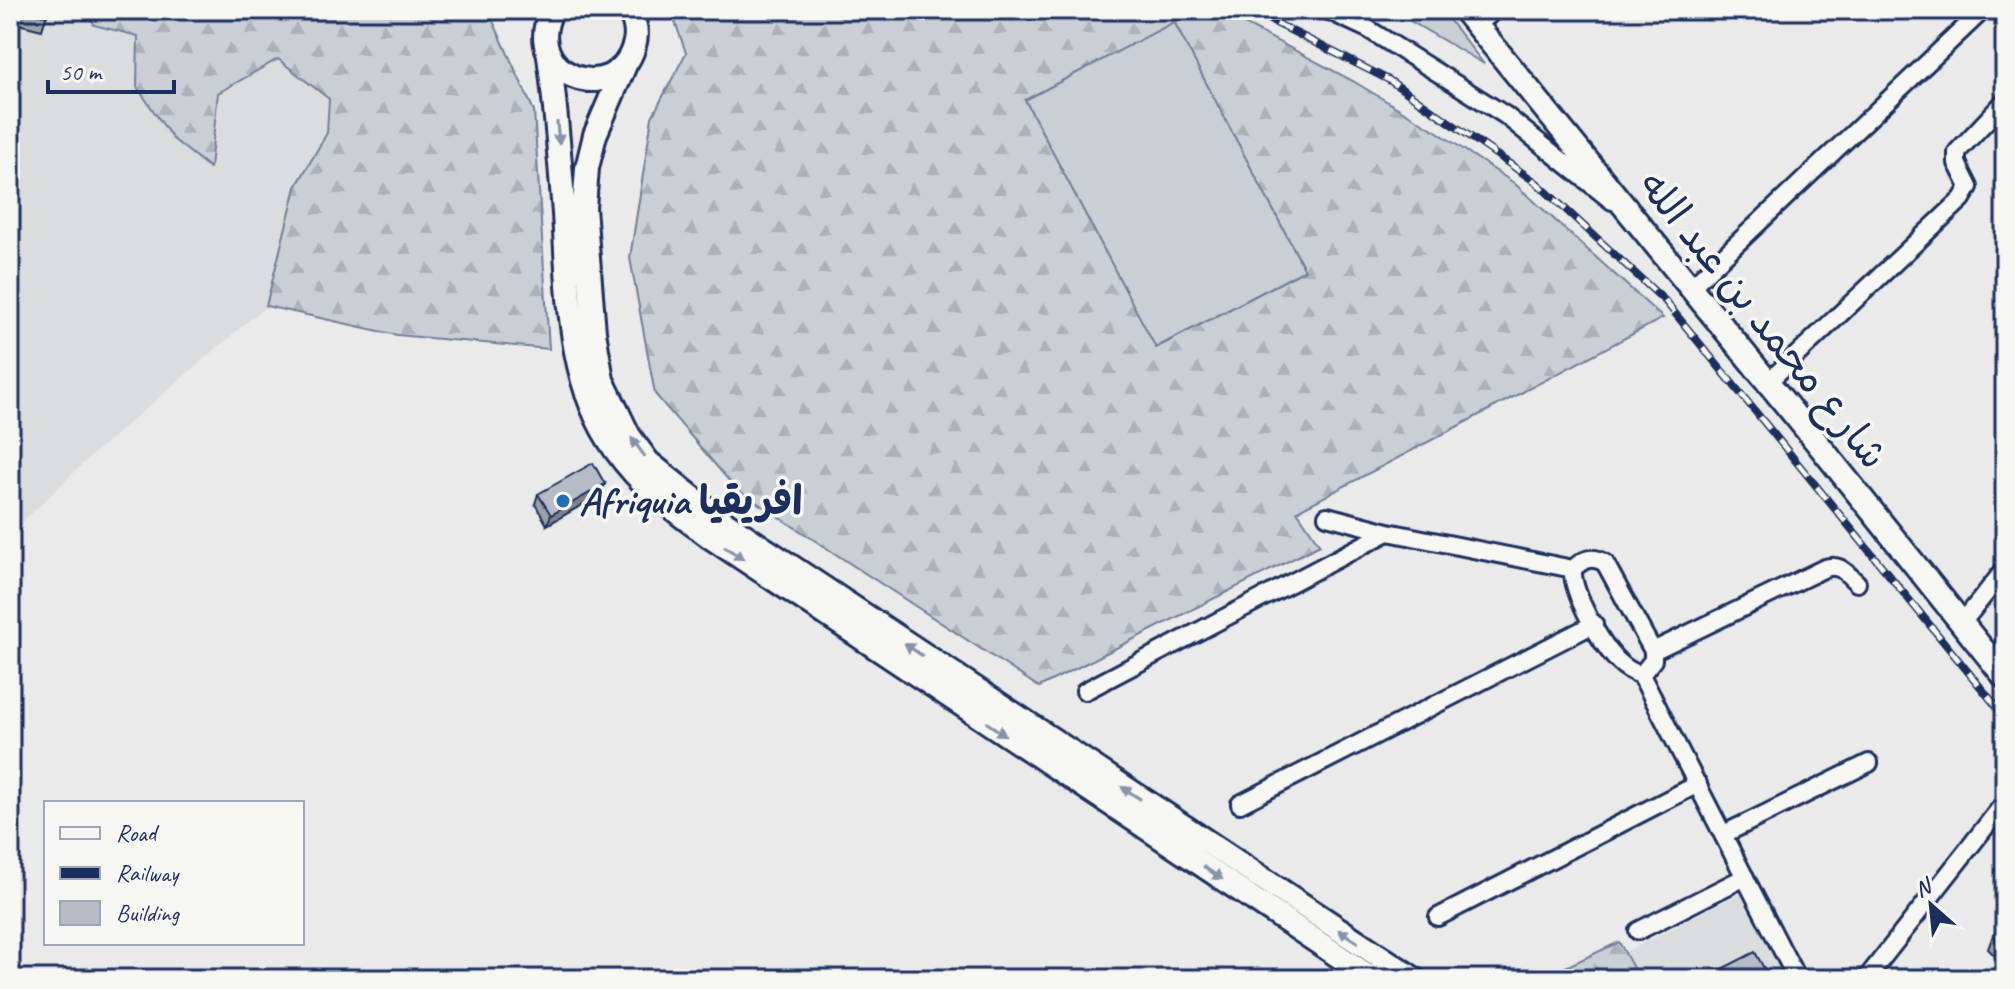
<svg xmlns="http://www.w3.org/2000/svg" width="2015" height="989" font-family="Caveat,'Playpen Sans Arabic',sans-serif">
  <defs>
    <pattern id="forest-firs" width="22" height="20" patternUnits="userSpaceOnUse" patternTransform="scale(2)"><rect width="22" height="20" fill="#caced5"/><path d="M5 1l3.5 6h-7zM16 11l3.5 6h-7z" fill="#adb1b9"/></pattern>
  </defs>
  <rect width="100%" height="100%" fill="#e9eae9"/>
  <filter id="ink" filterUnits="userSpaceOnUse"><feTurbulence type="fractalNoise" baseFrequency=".0125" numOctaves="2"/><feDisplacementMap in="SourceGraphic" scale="16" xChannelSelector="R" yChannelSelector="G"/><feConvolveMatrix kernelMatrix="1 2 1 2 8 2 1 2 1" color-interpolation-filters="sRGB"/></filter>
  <g filter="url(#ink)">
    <path fill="#dadcde" d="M10,10H488L534,111L549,349L397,335L266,306L93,454L10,534Z
      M1740,893L1785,979H1640L1626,952Z"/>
    <path fill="#caced5" stroke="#727e9a" stroke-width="2" d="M1392,10H1441L1484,64L1393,11Z
      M1174,21L1305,270L1155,348L1025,100Z"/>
    <path fill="url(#forest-firs)" stroke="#727e9a" stroke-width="2" fill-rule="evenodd" d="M89,10H488L534,111L549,349L397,335L266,306L296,187L327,133L329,99L278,59L218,93L210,168L173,139L137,87L138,36L94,25Z
      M671,10H1218L1353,81L1436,131L1514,183L1663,318L1297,511L1320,545L1039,687L736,489L655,394L630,258L652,117L686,53ZM1174,22L1305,270L1156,348L1025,100Z
      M1619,942L1639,979H1540Z"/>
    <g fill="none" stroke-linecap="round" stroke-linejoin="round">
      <g stroke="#1b2f5e" stroke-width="22">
        <path id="minor" d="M1327,10L1368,29L1505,115L1612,201
          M1476,26L1495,10
          M1690,288L1983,10
          M1768,382L1962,199L1969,187L1957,163V152L2005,101
          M1327,516L1388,532L1573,569C1571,592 1602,646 1619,662C1626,669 1632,672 1641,675L1797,979
          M1573,569C1583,559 1592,555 1605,563L1653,651
          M1962,623L2005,569
          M1641,675L1653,660V651L1825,568C1840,563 1846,573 1857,583
          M1085,691L1388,532
          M1240,804L1594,624
          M1724,834L1869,763
          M1438,917L1698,784
          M1638,931L1745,877
          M1866,979L2005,802"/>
      </g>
      <g stroke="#1b2f5e" stroke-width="28">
        <path id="tertiary" d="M552,10C519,75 615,110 634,46C638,34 635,21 629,10
          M1464,10L1811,435L2005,677
          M549,56C556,108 560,161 564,214C569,293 567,382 615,449C640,485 674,511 709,536L1373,979
          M625,65L595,135L587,168L584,208L594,332L602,380L629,436L648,462L718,518L1414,979"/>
      </g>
      <use href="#minor" stroke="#f6f6f2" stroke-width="16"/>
      <use href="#tertiary" stroke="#f6f6f2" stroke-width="22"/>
      <g stroke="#1b2f5e" stroke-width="8">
        <path id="rail" d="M1250,10L1389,80L1537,183L1665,301L2005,717"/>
      </g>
      <use href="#rail" stroke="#f6f6f2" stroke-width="5" stroke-dasharray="15" stroke-linecap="butt"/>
    </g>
    <path fill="#9da1aa" stroke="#1b2f5e" stroke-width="2" d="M10,10H48L42,30L10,22Z
      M538,494H601L547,525L535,504Z
      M2005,924V966L1988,949L1993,935Z"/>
    <path fill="#7f838b" stroke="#1b2f5e" stroke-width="2" d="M605,484L601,494L547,525L551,515Z"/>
    <path fill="#b6bbc6" stroke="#1b2f5e" stroke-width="2" d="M20,10H48L47,16Z
      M593,463L605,484L551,515L538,494Z
      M2005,924V948L1993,935Z
      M1755,952L1770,979H1702Z"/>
    <defs><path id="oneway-solid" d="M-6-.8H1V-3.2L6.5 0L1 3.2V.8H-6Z" transform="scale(2)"/></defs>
    <g fill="#8892a8">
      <use href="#oneway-solid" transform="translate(558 133) rotate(85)"/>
      <use href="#oneway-solid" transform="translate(638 447) rotate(-126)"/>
      <use href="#oneway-solid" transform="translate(734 553) rotate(34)"/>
      <use href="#oneway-solid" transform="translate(914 650) rotate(-146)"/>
      <use href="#oneway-solid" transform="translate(996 729) rotate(34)"/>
      <use href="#oneway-solid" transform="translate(1131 793) rotate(-147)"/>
      <use href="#oneway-solid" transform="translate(1213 873) rotate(34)"/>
      <use href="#oneway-solid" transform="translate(1348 936) rotate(-147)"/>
    </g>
  </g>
  <circle fill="#1f6fb2" stroke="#f6f6f2" stroke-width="3" cx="563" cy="501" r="8"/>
  <g text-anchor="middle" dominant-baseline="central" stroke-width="7" stroke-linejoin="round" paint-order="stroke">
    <g font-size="40" fill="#1b2f5e" stroke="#f6f6f2">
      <text transform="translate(1763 320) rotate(51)">شارع محمد بن عبد الله</text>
    </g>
    <g font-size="40" font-weight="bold" fill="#1b2f5e" stroke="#f6f6f2" text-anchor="start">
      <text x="579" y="501">Afriquia افريقيا</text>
    </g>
  </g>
  <rect width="2015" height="989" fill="none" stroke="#f6f6f2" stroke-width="40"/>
  <rect x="20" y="20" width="1975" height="949" fill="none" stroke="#1b2f5e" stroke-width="3" filter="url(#ink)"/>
  <rect x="44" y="801" width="260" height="144" fill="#f6f6f2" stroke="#9ea6b7" stroke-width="2"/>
  <rect x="60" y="827" width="40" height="12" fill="#f6f6f2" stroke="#9ea6b7" stroke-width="2"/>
  <text x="116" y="841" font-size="24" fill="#1b2f5e">Road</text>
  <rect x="60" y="867" width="40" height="12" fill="#1b2f5e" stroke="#9ea6b7" stroke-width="2"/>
  <text x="116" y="881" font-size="24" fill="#1b2f5e">Railway</text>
  <rect x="60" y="901" width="40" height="24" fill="#b6bbc6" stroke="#9ea6b7" stroke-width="2"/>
  <text x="116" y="921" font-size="24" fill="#1b2f5e">Building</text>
  <g transform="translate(1931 905) rotate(333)" stroke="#f6f6f2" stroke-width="6" paint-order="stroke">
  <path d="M0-6L14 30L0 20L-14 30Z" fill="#1b2f5e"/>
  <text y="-12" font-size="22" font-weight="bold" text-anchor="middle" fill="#1b2f5e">N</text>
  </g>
  <path d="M48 80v12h126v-12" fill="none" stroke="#1b2f5e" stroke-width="4"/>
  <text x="60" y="80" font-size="24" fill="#1b2f5e" stroke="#f6f6f2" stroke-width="6" paint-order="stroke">50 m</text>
</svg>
